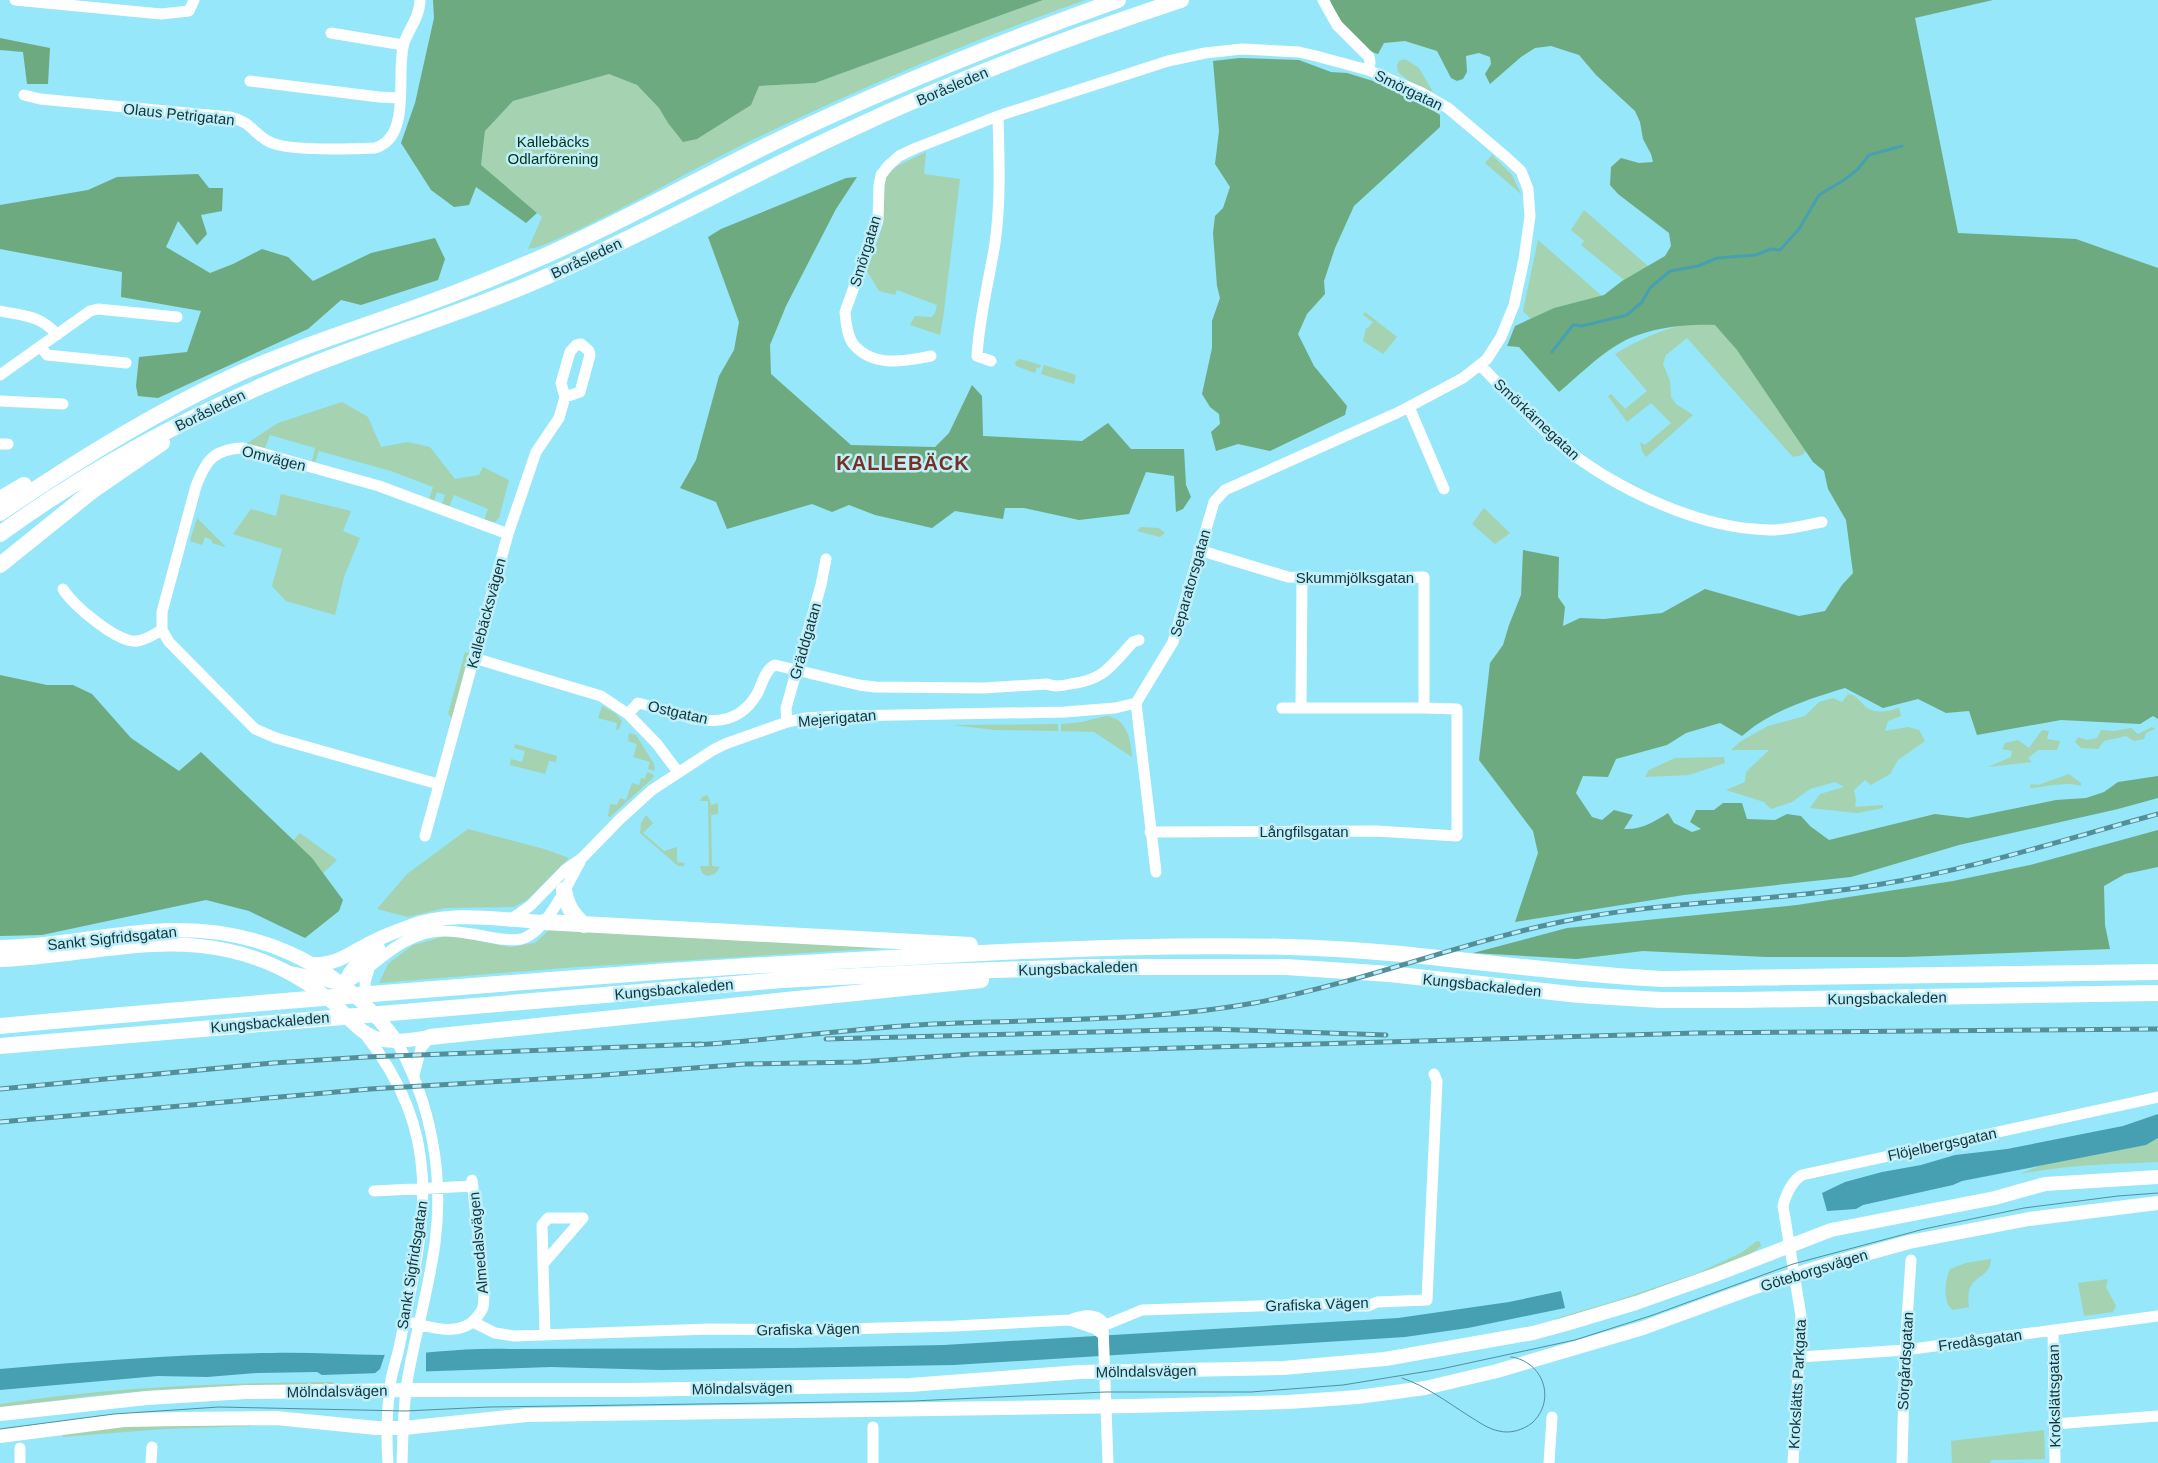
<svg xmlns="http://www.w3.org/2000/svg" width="2158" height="1463" font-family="Helvetica,sans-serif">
  <rect width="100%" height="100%" fill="#95e7f9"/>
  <path fill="#a5d2b1" d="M1043,0H1085C969,41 855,90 744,144C675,178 610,218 538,247L528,249L542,217L481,166L485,131L513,101L609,74L637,85L659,108L668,123L759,86L815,83Z
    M1405,59L1419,68L1433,92L1409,81L1398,72L1397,66L1399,61Z
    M926,152L924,174L960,179L943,319L940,335L910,325L915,316L932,317L935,313L937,305L897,290L895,295L879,291L867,271L883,225L882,197L886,176L897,166Z
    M1492,155L1512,175L1521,194L1485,163Z
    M1584,210L1649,267L1624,280L1581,245L1584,241L1571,230Z
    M1538,240L1602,296L1554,308L1531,319L1523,311Z
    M1365,312L1397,337L1383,354L1363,341L1366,328H1368L1373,322L1363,315Z
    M1689,324H1715L1816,441L1802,455L1793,457L1687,338L1666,355L1663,364L1670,381L1671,397L1676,404L1693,415L1646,457L1642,451L1640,442L1645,445L1671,423L1651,403L1627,422L1608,396L1611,394L1625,409L1647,391L1615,354C1638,340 1662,329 1689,324Z
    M1020,359L1041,365L1040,368L1037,367L1035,373L1016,366L1015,362Z
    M1044,365L1076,375L1074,384L1041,374Z
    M342,402L368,417L381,447L408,442L430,447L455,479L479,475L483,467L509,480L499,518L495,522L484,520L488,509L454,495L449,507L442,504L445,495L437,492L434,501L429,499L433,487L391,471L319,451L315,462L312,461L315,448L270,435L265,448L246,444L278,423Z
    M281,494L351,511L343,531L360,538L344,577L335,615L286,601L272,586L282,549L233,534L251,509L276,516Z
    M1484,508L1510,533L1495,544L1472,524Z
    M197,518L225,546V547L212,543V540L205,537L202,545L190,541Z
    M1141,527L1159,528L1165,533L1160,537L1137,531Z
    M465,652L469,653L452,718L448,714Z
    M1848,694C1857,695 1860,702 1867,708C1876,714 1890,711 1899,708L1901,716L1888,721L1885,731L1908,727L1919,730L1925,741L1898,760L1890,774L1871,785L1865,780L1854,790L1856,800L1855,807L1883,805V808L1857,813L1810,808L1820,794L1844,787L1835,782L1810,789L1792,802L1771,809L1764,802L1726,790L1745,782L1746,772L1769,750H1731L1741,741L1768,726L1805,716L1819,702L1833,698L1842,702Z
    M602,706L615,713L622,721L619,729L616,730L617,723L598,718Z
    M1106,716C1127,718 1131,740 1132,757L1094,732L1061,731V724L1082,722Z
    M1058,724V731L995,730L952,725Z
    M2152,727L2155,729L2146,733L2144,739L2134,741L2126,736L2104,741L2098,749L2081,748L2075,742L2078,737L2087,740L2097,738L2101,730L2114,731L2131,728L2138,734Z
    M2042,730L2049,731L2047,739L2060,741L2057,750H2038L2028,758L2032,762L1988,767L2011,757L2012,751L2002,749L2005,743L2018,740L2029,748Z
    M629,733L636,735L654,764L655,771L648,769L650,762L633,757L637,744L628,741Z
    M515,744L557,756L556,762L549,761L545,774L510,765L511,759L522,762L525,751L514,748Z
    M1724,757L1725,763L1689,775L1645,777L1649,770L1675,758Z
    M647,772L654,775L653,778L610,817L608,816L610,804L617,805L620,798L626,800L632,783L639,785L641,778L645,779Z
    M2069,774L2081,783V786C2067,781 2046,787 2030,788L2031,784L2038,785Z
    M707,795L709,798L711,805L718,803V814L711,815L712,866L720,867L715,874L707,876L702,873L700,866H709L708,801H700L702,797Z
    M646,815L653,823L643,833L664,851L677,847V862L685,863L684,866H678L640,833L641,823Z
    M468,829L544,849L569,858L527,900L514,907L445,908L408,917L377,909L407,874Z
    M300,833L337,860L321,875L292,842Z
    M549,930L885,948L576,967L379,983L388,964L413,945L449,935L510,947L535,943Z
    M2158,1138V1162C2111,1164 2066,1165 2020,1174L2046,1163L2146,1145Z
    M1757,1241L1760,1242L1761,1246L1751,1254L1674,1285L1555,1320L1554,1319L1615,1301L1698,1273L1741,1253Z
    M1991,1259C1990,1283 1964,1271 1969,1307L1953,1310C1942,1303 1945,1280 1950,1269L1966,1263Z
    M2108,1279L2106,1287L2116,1306L2113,1312L2084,1316L2078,1283Z
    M333,1382V1385L155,1390L82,1397L0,1409V1404C111,1387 222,1383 333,1382Z
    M250,1425L251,1426L162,1429L63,1437V1432L113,1426Z
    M2044,1430L2045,1459L1991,1460L1990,1463H1952L1951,1441Z"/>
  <path fill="#6eaa7f" d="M433,0H1043L815,83L759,86L751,105L697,139L683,142L668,123L659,108L637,85L609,74L513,101L485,131L481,165L537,213L526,223L476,187L469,205L454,207L431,190L401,143L415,103L434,18Z
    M1330,0H1993L1915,18L1958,233L2076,239L2158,268V719L2153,716L2140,724L2061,720L1977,735L1969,711L1946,713L1918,699L1883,708L1845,688C1809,699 1770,711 1742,736L1720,723L1686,733L1667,745L1616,759L1608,777L1583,776L1576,793L1592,817L1602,820L1614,810L1633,815L1624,829C1641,830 1654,822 1668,813L1674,823L1692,832L1701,829L1690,822L1696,810H1714L1723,803H1742L1747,819L1775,820L1787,814L1801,816L1810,826L1829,840L1935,814L1968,818L2056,800L2086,798L2104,792L2118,782L2158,776V798L2118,809L1959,845L1851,877L1684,895L1515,922L1538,853L1533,831L1479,760L1490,663L1503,645L1509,625L1521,595L1523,550L1559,557L1558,597L1565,607L1563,626L1580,618L1604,619L1662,613L1705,589L1799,616L1825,611L1842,585L1853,573L1846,520L1828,489L1824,471L1813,462L1737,350L1715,325C1683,324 1645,328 1617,345C1596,358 1578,376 1559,392L1519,347L1507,346L1515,326L1554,308L1604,295L1622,281L1665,256L1671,246L1669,233L1618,194L1610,185L1611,167L1621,158L1639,163L1653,162L1651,154L1643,139L1640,122L1635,111L1596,75L1579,55L1551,46L1535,48L1521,57L1490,84L1485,74L1491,64L1490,57L1479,53L1466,56L1467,72L1463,79L1457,81L1451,78L1437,51L1405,41L1384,43L1378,54C1361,50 1335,17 1330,0Z
    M0,38L50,48L48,84H27L23,52L0,50Z
    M1240,58L1299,60L1331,72L1347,73L1373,81L1414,98L1440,115V127L1354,206L1335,248L1324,281L1325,294L1307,314L1298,334L1314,366L1347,406L1345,415L1270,451L1238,444L1216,451L1211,432L1220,424L1219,414L1210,407L1202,394L1212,348V321L1220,298L1217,286L1213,233L1215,216L1223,208L1230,187L1215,164L1219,131L1213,61Z
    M198,174L209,188H223L222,211L201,215L207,234L197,245L178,221L166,247L210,273L233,264L262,249L288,257L313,281L371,253L435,238L445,259L438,280L361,305L341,300L308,329L158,398L138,396L136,386L139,357L187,352L201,311L121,297L122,272L0,249V205L88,190L117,177Z
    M857,177L836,209L786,306L770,345L771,374L851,445L935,447L949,433L972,385L982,396L983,436L1082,441L1108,423L1131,449H1184L1186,485L1191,497L1183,509L1176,512L1174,476L1146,472L1129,514L1079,520L1024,508H1005L1003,519L955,511L932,528L875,515L849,505L832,512L812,504L727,529L716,502L680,488L696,460L719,376L734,350L739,322L708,237L721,229L846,178Z
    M0,675L47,685H73L92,694L131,738L179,771L201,752L312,858L343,900L339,911L305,938L249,911L206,900L42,935L0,936Z
    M2158,830V867L2125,874L2104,886L2105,925L2110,949L1906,957H1766L1643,951L1577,959L1473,953L1567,928L1797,905L1953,881L2030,865Z"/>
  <path fill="#47a0b2" d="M2158,1114V1138L2146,1145L1962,1181L1953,1185L1863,1205L1856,1209L1827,1211L1822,1193L1845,1182L1882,1172L1921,1165L1955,1155L2007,1149L2123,1126Z
    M1561,1291L1565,1308L1468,1328L1405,1337L954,1365L661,1370L551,1367L322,1375L317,1372L257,1373L207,1377L158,1376L0,1390V1369C91,1361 181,1354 272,1353C309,1352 345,1355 382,1355C425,1354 467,1347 510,1349L795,1348L944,1345L1398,1318L1509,1302Z"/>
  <path fill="#95e7f9" d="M426,1352V1373L374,1374L380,1369L385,1354Z"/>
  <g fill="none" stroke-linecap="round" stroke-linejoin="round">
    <path stroke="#47a0b2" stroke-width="3" d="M1552,352L1573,325L1582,326L1627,315L1642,302L1650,288L1670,271L1698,266L1717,258L1756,255L1771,249L1780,250L1799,229L1819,195L1844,180L1858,169L1869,155L1902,146"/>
    <path stroke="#fff" stroke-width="11" d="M15,0L161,14L189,11L194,0
      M1323,0L1337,25L1369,57L1370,63L1368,70
      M331,33L403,45
      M250,81L379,97L399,98
      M24,95L40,99L230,117C253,122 255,137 272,143C292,151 352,149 375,148C413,137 395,72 404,43C409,29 420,16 420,0
      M0,311C23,316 41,315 57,335
      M41,347L47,355L126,363
      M931,356C906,361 874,368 854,345C847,337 846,322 845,312L878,220L879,185L881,175L888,166L899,156L916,148L998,116L1168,61L1205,53L1242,49L1299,52L1316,56L1368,70L1420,92L1448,108L1507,158L1521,171L1528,189L1530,216L1524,259L1514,305L1501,337L1487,359L1463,378L1399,412L1225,490L1214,502L1173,642L1136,703L1156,872
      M991,361L977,356C979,318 989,281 995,243C1001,201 999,158 998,116
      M1481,366C1507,392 1533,422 1562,446C1616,489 1699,529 1770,530C1788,530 1805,525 1822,522
      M0,375L90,311L98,309L177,317
      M0,401L63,404
      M1409,407L1444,489
      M0,444H8
      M1199,550L1288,577L1349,579L1424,577V708H1301
      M63,589C72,605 119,644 137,641C146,640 154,634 162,630
      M474,658L601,696L628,714L657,744L678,772
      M1282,708H1301L1302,578
      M628,714L638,703C678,712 729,742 757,694C762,685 765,669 775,665L859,685L875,687L984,688L1047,684C1055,687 1061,686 1070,684C1104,680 1111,666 1133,642L1139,640
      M787,722L786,708L821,585L826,559
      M438,784L276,738L255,729L169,642L162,630V612L196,486C206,460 214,449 243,448L379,486L508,534
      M1150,832L1376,831L1457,836V709L1424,708
      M425,836L508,534L536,452L559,418L565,397L561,383L570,352L576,345L581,344L589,351L590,355L580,392L565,397
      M510,920L530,906L565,870L582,858L619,820L652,790L713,750L725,744L787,722L806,718L843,716L1065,712L1115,708L1136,703
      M290,972C309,973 324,984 344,985C370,970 390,945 420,935C437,929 454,931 472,934C487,936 506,942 521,939C546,933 568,883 580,862
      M366,1001L365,982L370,966
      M365,1034C447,1139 425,1222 400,1343C398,1355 393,1368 391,1380C387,1407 386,1436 388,1463
      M397,1042C431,1104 444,1173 435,1243C429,1288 416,1332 408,1376C403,1404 403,1435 402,1463
      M414,1075L421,1048L430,1037
      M374,1191L473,1186
      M543,1264L583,1218
      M1070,1320L1096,1329L1102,1334
      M473,1322L495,1333L514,1336L709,1329L808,1330L955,1326L1070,1320C1080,1316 1094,1313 1102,1321L1103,1326L1108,1463
      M413,1323C433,1328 462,1337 477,1317C479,1314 482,1311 483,1307C484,1302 484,1296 484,1291L472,1180
      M1103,1326L1142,1310L1341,1303L1349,1306H1368L1377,1302L1427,1300L1437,1081L1434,1074
      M2053,1330L2055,1463
      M545,1335L542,1225L548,1218H583
      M1800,1357L1905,1350L2158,1316
      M2054,1424L2158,1416
      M20,1463V1448
      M151,1463L152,1447
      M873,1463V1427
      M1549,1463L1552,1417
      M1793,1463L1801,1316L1783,1206C1786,1194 1791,1182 1802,1175L2158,1097
      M1902,1463L1905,1350L1911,1260"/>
    <path stroke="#fff" stroke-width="14" d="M0,947C51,946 100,935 151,931C251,923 337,960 397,1042
      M0,960C75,958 151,934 226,950C265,958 300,976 331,1001C342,1010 352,1024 364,1032C383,1046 408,1040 430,1037
      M313,964C339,965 354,950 376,940C386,935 397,931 408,927C450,910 500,920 544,922
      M344,992C344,971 363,959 378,948
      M0,1414L147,1398L246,1392L421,1390H630L910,1385L1080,1372L1283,1368L1385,1359L1533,1333L1566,1324L1636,1303L1715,1275L1831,1230L1995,1198L2045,1184L2158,1177
      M0,1436L124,1420L183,1419L276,1418L376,1428H404L527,1415L1132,1406L1288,1402L1358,1397L1425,1388L1497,1371L1643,1328L1755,1287L1833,1263L1909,1242L2029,1219L2158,1203"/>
    <path stroke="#fff" stroke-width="16" d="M0,499L24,485
      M0,513C73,463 149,416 229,378C303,344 380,322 455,293C486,281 517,268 547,255C621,222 691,183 764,147C878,91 998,43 1118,0
      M0,534C92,467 192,414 297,371C383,336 474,310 559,271C657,227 750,176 847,131C955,80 1068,37 1181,0
      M0,565L92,491L162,443
      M564,890C567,906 572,914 584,925
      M544,922L970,945
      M0,1026C214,1006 429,989 643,973C738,966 833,961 927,956C1047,949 1168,944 1288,947C1413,950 1538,973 1663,979L2158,972
      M430,1037L981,980
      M0,1046L782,980L937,972L1090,967H1286L1390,974L1579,995L1661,1000H1742L2158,993"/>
    <path stroke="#538f9b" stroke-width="1" d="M1402,1378C1426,1386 1447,1402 1469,1416C1479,1422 1488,1429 1499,1431C1510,1434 1523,1430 1532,1423C1557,1400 1543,1361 1511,1357
      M0,1429L114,1414L219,1407L405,1411L489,1407L913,1401L1105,1392H1251L1343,1385L1441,1369L1575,1340L1653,1315L1793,1264L1924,1229L2024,1208L2118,1196L2158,1193"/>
    <g stroke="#538f9b" stroke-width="5">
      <path id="rail" d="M826,1039L1210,1029L1386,1035
        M695,1045C775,1040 854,1028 933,1024C1040,1019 1148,1022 1254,1003C1367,982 1473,937 1586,917C1682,900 1780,901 1876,885C1971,870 2065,839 2158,814
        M0,1089L273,1063L366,1057L701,1044
        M0,1122L370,1089L591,1076L745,1064L858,1062L973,1054L1696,1033L2158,1029"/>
    </g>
    <use href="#rail" stroke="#c0eff9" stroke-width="3" stroke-dasharray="9" stroke-linecap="butt"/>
  </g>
  <g text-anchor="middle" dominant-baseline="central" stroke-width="5" stroke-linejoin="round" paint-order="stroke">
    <g font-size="15" fill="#10343b" stroke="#c0eff9">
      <text transform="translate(952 86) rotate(-23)">Boråsleden</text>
      <text transform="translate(1409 90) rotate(26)">Smörgatan</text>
      <text transform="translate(179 114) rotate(6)">Olaus Petrigatan</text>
      <text transform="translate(865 251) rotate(-73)">Smörgatan</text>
      <text transform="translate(586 258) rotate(-25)">Boråsleden</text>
      <text transform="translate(210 410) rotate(-26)">Boråsleden</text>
      <text transform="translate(1537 419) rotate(43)">Smörkärnegatan</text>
      <text transform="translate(274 458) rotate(14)">Omvägen</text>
      <text x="1355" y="577">Skummjölksgatan</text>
      <text transform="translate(1190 583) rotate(-74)">Separatorsgatan</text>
      <text transform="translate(486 613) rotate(-75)">Kallebäcksvägen</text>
      <text transform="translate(805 641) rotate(-74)">Gräddgatan</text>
      <text transform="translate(678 712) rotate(13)">Ostgatan</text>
      <text transform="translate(837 718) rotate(-5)">Mejerigatan</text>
      <text x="1304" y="831">Långfilsgatan</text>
      <text transform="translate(112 938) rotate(-6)">Sankt Sigfridsgatan</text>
      <text transform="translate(1078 968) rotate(-2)">Kungsbackaleden</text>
      <text transform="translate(1482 985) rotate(6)">Kungsbackaleden</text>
      <text transform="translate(674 989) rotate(-5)">Kungsbackaleden</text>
      <text transform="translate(1887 998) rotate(-1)">Kungsbackaleden</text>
      <text transform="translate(270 1022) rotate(-5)">Kungsbackaleden</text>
      <text transform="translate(1942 1144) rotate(-12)">Flöjelbergsgatan</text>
      <text transform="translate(478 1243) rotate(-95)">Almedalsvägen</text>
      <text transform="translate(412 1265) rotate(-81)">Sankt Sigfridsgatan</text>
      <text transform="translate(1814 1270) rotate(-17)">Göteborgsvägen</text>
      <text transform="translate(1317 1304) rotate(-2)">Grafiska Vägen</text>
      <text transform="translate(808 1329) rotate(-1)">Grafiska Vägen</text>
      <text transform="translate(1980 1340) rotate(-8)">Fredåsgatan</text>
      <text transform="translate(1905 1361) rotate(-87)">Sörgårdsgatan</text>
      <text transform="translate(1146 1371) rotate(-1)">Mölndalsvägen</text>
      <text transform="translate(1797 1384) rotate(-87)">Krokslätts Parkgata</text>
      <text transform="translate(742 1388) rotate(-1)">Mölndalsvägen</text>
      <text transform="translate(337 1391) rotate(-1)">Mölndalsvägen</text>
      <text transform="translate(2054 1396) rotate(-91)">Krokslättsgatan</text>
    </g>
    <g font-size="15" fill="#023317" stroke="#c0eff9">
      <text x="553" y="141">Kallebäcks<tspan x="553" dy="17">Odlarförening</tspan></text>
    </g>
    <g font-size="20" font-weight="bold" letter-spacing="1" fill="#763124" stroke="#c0eff9">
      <text x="903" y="463">KALLEBÄCK</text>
    </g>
  </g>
</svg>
